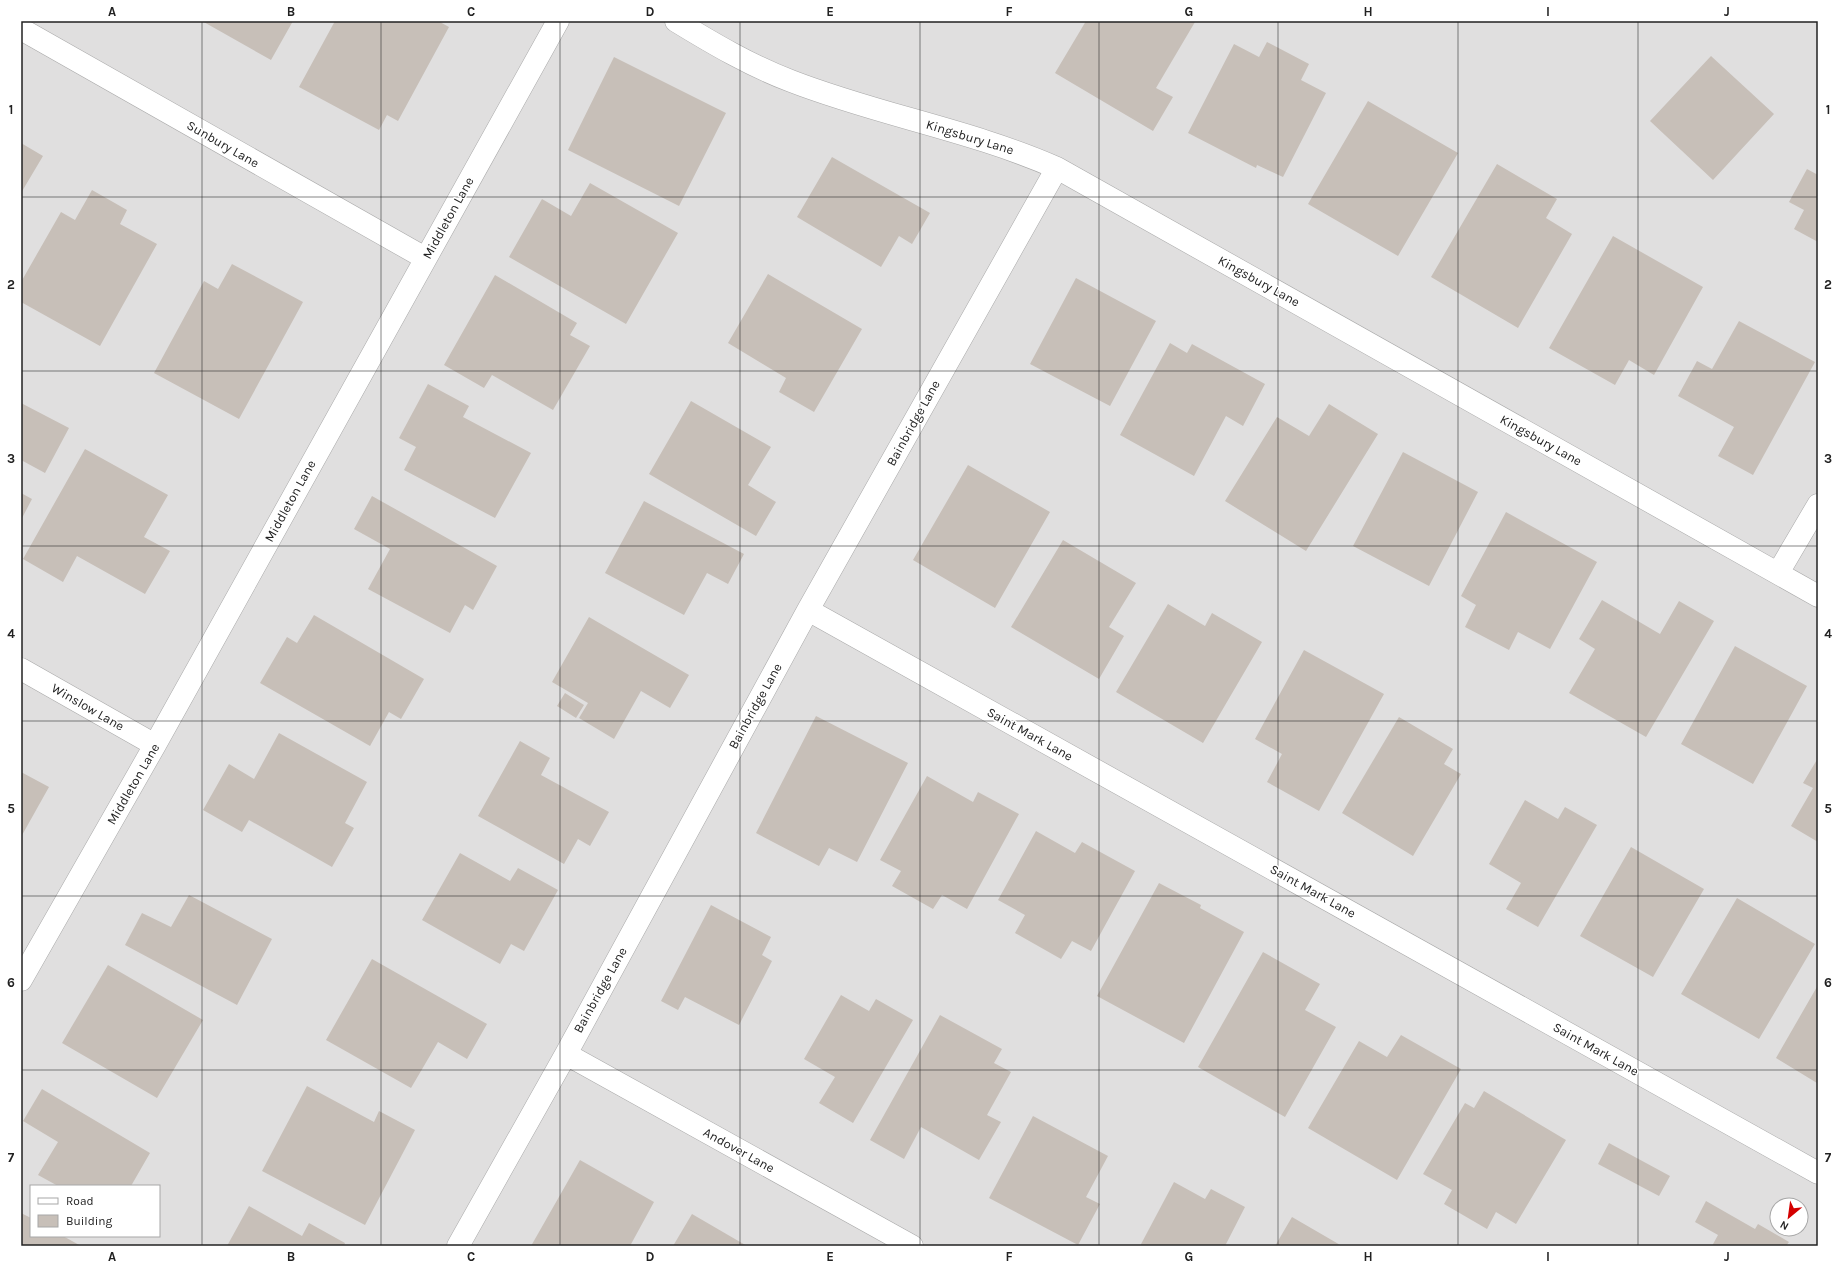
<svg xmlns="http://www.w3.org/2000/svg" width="1839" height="1267" font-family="Karla,sans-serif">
  <rect width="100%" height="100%" fill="#f2efe9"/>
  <path fill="#e0dfdf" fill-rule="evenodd" d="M21,21H1818V1246H21ZM31,1186H159V1236H31ZM1777,1205H1801V1229H1777Z"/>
  <path fill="#c7bfb8" d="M202,21H293L271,60Z
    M335,21H438L449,27L398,121L387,115L379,130L299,87Z
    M1086,21L1195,22L1156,88L1173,97L1153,131L1055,73Z
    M1267,42L1309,64L1301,80L1326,93L1283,177L1257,165L1256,168L1188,133L1234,44L1259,57Z
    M1711,56L1774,114L1713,180L1650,121Z
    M614,57L726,113L679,206L568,150Z
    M1368,101L1458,153L1398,256L1308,204Z
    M21,143L43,156L21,193Z
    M832,157L930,213L912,244L899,236L881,267L797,217Z
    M1497,164L1557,199L1546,218L1572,234L1518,328L1431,277Z
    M1807,169L1818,175V242L1794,229L1804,210L1789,202Z
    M590,183L678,233L626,324L509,257L542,199L571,216Z
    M92,190L127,210L120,224L157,244L100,346L21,302V282L61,212L75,220Z
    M1613,236L1703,287L1654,375L1629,360L1615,385L1549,348Z
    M232,264L303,302L239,419L154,373L204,281L218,289Z
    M768,274L862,329L814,412L779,392L786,378L728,343Z
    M495,275L577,323L570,335L590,346L553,410L492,375L484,388L444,365Z
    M1076,278L1156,321L1110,406L1030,364Z
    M1739,321L1815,362L1753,475L1718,456L1734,427L1678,396L1697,361L1712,369Z
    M1170,343L1187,353L1192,344L1265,384L1243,426L1226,416L1194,476L1120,435Z
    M428,384L469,406L463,417L531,453L495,518L404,470L416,447L399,438Z
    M691,401L771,447L748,485L776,502L756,536L649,474Z
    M21,403L69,428L45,473L21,460Z
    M1329,404L1378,434L1306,551L1225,501L1277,417L1309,436Z
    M85,449L168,495L144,537L170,551L145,594L77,556L63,582L23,559Z
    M1403,452L1478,492L1429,586L1353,546Z
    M968,465L1050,512L995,608L913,560Z
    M21,493L32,499L21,520Z
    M372,496L497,566L473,610L465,605L450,633L368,589L390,549L354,529Z
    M644,501L744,554L728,584L707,573L684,615L605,573Z
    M1506,512L1597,562L1550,649L1518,632L1509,650L1465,627L1476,605L1461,596Z
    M1063,540L1136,583L1109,627L1124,636L1099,679L1011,627Z
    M1602,600L1660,634L1679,601L1714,621L1646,737L1569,693L1595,649L1579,639Z
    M1168,604L1205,626L1212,613L1262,642L1203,743L1116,692Z
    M314,615L424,679L401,719L389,712L370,746L260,683L287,637L297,643Z
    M589,617L689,675L670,708L641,691L614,739L579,718L588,703L552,682Z
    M1735,646L1807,686L1753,784L1681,744Z
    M1304,650L1384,694L1319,811L1267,782L1282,754L1255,739Z
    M565,693L584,705L576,718L557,706Z
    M816,716L908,763L857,862L829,848L819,866L756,833Z
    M1399,717L1453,749L1444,764L1461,774L1413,856L1342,813Z
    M279,733L367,782L345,823L354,828L332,867L249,820L242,832L203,810L229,764L254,779Z
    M520,741L550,758L541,775L609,812L590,846L578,839L564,864L478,816Z
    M1818,758V842L1791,826L1813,788L1803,783Z
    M21,772L49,787L21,837Z
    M927,776L973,802L978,792L1019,814L967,909L942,895L933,909L892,886L901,871L880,860Z
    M1525,800L1558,819L1565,807L1597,825L1538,927L1506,909L1521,883L1489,864Z
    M1036,831L1075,853L1082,842L1135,871L1091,951L1072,941L1061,959L1015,933L1025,915L998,900Z
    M1631,847L1704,889L1653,977L1580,936Z
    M460,853L510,881L518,868L558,890L524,951L511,944L500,964L422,920Z
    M1159,883L1201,905L1200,908L1244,932L1184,1043L1097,996Z
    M189,895L272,939L237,1005L125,945L142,913L171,927Z
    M1737,898L1815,944L1759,1039L1681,994Z
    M711,905L771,937L762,955L772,961L739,1025L685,997L678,1010L661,1001Z
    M1263,952L1320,984L1305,1010L1336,1027L1285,1117L1198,1067Z
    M372,959L487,1024L467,1059L438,1042L411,1088L326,1040Z
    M108,965L203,1020L157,1098L62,1043Z
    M1818,985V1082L1817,1083L1776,1058Z
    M841,995L869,1011L876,999L913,1020L853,1123L819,1103L835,1077L804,1059Z
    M940,1015L1002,1049L994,1063L1011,1072L987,1115L1001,1122L979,1160L921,1127L904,1159L870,1140Z
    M1401,1035L1461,1069L1397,1180L1308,1128L1359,1041L1387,1057Z
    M307,1086L374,1122L379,1111L415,1130L365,1225L262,1171Z
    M42,1089L150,1153L131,1186H58L38,1175L58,1142L23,1121Z
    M1484,1091L1566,1140L1516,1224L1496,1212L1487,1229L1444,1204L1452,1190L1423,1174L1465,1103L1474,1108Z
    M1033,1116L1108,1156L1086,1197L1100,1204L1078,1245L989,1198Z
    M1609,1143L1670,1176L1659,1196L1598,1164Z
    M580,1160L654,1202L630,1246H531Z
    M1174,1182L1205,1199L1211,1189L1245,1207L1225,1246H1140Z
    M1706,1201L1755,1229L1758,1224L1789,1242L1786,1246H1712L1718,1235L1695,1222Z
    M249,1206L302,1236L309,1223L345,1243L344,1246H227Z
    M21,1213L31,1218V1236H63L81,1246H21Z
    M692,1214L747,1246H673Z
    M1292,1217L1342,1246H1275Z"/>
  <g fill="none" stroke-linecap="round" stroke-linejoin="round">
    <g stroke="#a9a9a9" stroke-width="23">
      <path id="minor" d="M676,21C712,43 751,66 791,81C878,115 971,130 1057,168L1818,596
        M21,29L425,258
        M1778,573L1818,505
        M808,610L1818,1173
        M21,669L155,745
        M21,980L155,745L558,21
        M566,1054L912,1246
        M458,1246L566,1054L808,610L1057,168"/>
    </g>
    <use href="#minor" stroke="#fff" stroke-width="22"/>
  </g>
  <path fill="none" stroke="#222" stroke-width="1" stroke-opacity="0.55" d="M202,21V1246M381,21V1246M560,21V1246M740,21V1246M920,21V1246M1099,21V1246M1278,21V1246M1458,21V1246M1638,21V1246M21,197H1818M21,371H1818M21,546H1818M21,721H1818M21,896H1818M21,1070H1818"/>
  <g text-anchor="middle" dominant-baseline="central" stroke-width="3" stroke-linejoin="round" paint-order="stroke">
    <g font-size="13" fill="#222" stroke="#fff">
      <text transform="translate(970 137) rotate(17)">Kingsbury Lane</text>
      <text transform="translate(223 144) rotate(30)">Sunbury Lane</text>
      <text transform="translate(448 218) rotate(-61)">Middleton Lane</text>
      <text transform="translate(1259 281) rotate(29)">Kingsbury Lane</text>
      <text transform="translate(913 423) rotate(-61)">Bainbridge Lane</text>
      <text transform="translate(1541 440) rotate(29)">Kingsbury Lane</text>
      <text transform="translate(290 501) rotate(-61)">Middleton Lane</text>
      <text transform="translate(755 706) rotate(-61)">Bainbridge Lane</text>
      <text transform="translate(88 707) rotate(30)">Winslow Lane</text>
      <text transform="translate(1030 734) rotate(29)">Saint Mark Lane</text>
      <text transform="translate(133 784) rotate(-60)">Middleton Lane</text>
      <text transform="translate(1313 891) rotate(29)">Saint Mark Lane</text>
      <text transform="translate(600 990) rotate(-61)">Bainbridge Lane</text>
      <text transform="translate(1596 1049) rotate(29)">Saint Mark Lane</text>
      <text transform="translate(739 1150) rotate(29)">Andover Lane</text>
    </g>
  </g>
  <rect width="1839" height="1267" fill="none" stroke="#ffffff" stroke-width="44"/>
  <rect x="30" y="1185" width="130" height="52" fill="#ffffff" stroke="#a7a7a7"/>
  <rect x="38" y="1198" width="20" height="6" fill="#ffffff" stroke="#a7a7a7"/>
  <text x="66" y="1205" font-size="12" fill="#222222">Road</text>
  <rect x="38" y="1215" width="20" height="12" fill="#c7bfb8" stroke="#a7a7a7"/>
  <text x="66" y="1225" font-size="12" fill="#222222">Building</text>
  <g transform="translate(1789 1217) rotate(209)"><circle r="19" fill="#ffffff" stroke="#a7a7a7"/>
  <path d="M0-3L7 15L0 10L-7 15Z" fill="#d40000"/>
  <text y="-6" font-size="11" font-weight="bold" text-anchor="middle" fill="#222222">N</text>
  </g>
  <rect x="22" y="22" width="1795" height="1223" fill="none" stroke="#222" stroke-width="1.5"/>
  <g font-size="13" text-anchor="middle" font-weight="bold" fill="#222">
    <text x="112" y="16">A</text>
    <text x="291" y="16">B</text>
    <text x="471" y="16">C</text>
    <text x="650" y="16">D</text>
    <text x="830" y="16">E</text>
    <text x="1009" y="16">F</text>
    <text x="1189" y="16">G</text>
    <text x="1368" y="16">H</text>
    <text x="1548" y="16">I</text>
    <text x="1727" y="16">J</text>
    <text x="11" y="114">1</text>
    <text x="1828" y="114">1</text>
    <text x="11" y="289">2</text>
    <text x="1828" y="289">2</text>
    <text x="11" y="463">3</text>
    <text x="1828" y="463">3</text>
    <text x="11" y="638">4</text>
    <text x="1828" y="638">4</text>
    <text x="11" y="813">5</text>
    <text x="1828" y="813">5</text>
    <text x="11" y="987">6</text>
    <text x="1828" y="987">6</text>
    <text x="11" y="1162">7</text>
    <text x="1828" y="1162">7</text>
    <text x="112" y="1261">A</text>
    <text x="291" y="1261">B</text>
    <text x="471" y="1261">C</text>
    <text x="650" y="1261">D</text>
    <text x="830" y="1261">E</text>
    <text x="1009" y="1261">F</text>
    <text x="1189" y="1261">G</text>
    <text x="1368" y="1261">H</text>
    <text x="1548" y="1261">I</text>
    <text x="1727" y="1261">J</text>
  </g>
</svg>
